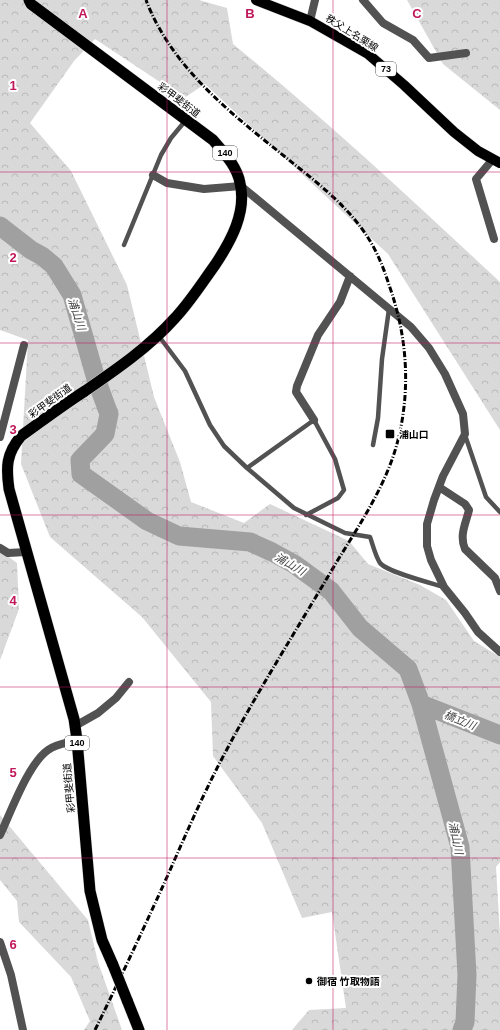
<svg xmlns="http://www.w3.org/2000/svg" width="500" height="1030" font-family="Helvetica,'Noto Sans JP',sans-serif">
  <defs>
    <pattern id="forest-crowns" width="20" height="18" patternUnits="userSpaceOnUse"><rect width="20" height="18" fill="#d9d9d9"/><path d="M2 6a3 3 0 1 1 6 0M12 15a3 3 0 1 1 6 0" fill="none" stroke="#b8b8b8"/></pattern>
  </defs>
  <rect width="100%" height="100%" fill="#fff"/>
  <path fill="url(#forest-crowns)" d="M0,0H199L227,8L233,44C325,119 412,200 500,282V430L388,254L205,84L184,98L95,39L74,61L30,123L71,171L127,285L154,397L180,462L191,502L244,523L270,504L349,541L368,564L420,585L446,600L474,641L500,657V862L496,867L500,935V1030H292L309,1010L346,1008L332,912L302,918L262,823L213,756L211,702L142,617L50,537L21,464L28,340L0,330Z
    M407,0H500V110L443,64Z
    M0,547L2,552L17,563L19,609L0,660Z
    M0,815L88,920L98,962L122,1030H84L90,1021L71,977L19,922L17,901L0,880Z"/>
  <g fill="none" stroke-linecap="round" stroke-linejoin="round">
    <path stroke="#a0a0a0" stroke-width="19" d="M0,226L31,250L42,256L54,266L72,295L96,379L109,414L105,434L80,460L81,474L147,521L179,536L250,542L272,552L294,564L331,591L360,628L408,669L421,704L460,847L467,975L465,1022L462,1030
      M421,704L500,735"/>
    <g stroke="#dbdbdb" stroke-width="11">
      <path id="primary" d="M256,0L310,21L368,54L404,85L454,132L478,151L500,163"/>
    </g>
    <g stroke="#dbdbdb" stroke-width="12">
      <path id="trunk" d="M29,0L31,4L213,140C224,153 237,166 240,183C247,212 231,241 215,265C202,283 190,302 175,318C149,347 117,369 85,391C63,405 42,421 21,436C6,454 6,467 9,489L74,719L77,740L90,891L102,940L113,965
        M127,1000L139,1030"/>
    </g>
    <path stroke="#525252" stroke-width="4.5" d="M124,245L161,155L171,138L186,120
      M158,335L185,371L210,425L224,446L247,468L294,508L345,533L370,537C373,545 375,555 380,563C387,572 431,583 444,587
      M465,435L486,497L500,512
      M373,445L378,418L382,359L389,309
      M247,468L314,420L335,459L344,490L338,498L306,515"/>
    <path stroke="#525252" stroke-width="8" d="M363,0L383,23L413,40L429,58L466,53
      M310,21L315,0
      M493,159L476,179L494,239
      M153,175L167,183L204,189L241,186L411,327L429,348L445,374L463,414L465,434L443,476L434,500L427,524V546L431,560L444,587L465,613L478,632L500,652
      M314,420L296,392L297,386L318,335L340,302L350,276
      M0,437L24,345
      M439,487L465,504L469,510C466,523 459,535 465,549L495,578L500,591
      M0,548L8,553L26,552
      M75,726L98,713L116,698L129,682"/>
    <path stroke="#525252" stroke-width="8" d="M0,835C11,812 28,764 48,750C56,744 67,743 77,740
      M0,942L11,975L23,1030"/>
    <use href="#primary" stroke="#000" stroke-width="10"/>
    <use href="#trunk" stroke="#000" stroke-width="11"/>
    <path stroke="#000" stroke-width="3" stroke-dasharray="6 2 1 2" stroke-linecap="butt" d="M95,1030C120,979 144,928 167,877C186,834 204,792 226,751C260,687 299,626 336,563C360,524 387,484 398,440C411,388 407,335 389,285C385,272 380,259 373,246C354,212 324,188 294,164C237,118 173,71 146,0"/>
    <g stroke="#dbdbdb" stroke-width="12" stroke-linecap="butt">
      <path id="trunk-bridge" d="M113,965L127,1000"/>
    </g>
    <use href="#trunk-bridge" stroke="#000" stroke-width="11"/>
  </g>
  <path fill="none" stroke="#c2185b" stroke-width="1" stroke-opacity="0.55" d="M167,0V1030M333,0V1030M0,172H500M0,343H500M0,515H500M0,687H500M0,858H500"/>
  <g fill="#000" stroke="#fff" stroke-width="1.5">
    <rect x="385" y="429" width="10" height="10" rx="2"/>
    <circle cx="309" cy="981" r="4"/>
  </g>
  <g text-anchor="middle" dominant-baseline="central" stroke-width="4" stroke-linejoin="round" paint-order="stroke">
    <g fill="#fff" stroke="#4c4c4c" stroke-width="1">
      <rect x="376" y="62" width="20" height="14" rx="3"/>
      <rect x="213" y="146" width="24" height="14" rx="3"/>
      <rect x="65" y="736" width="24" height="14" rx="3"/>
    </g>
    <g font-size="9" font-weight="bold" fill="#000">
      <text x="386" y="69">73</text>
      <text x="225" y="153">140</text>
      <text x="77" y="743">140</text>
    </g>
    <g font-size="10" fill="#000" stroke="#fff">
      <text transform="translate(352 33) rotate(32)">秩父上名栗線</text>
      <text transform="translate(179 100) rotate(37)">彩甲斐街道</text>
      <text transform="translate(50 401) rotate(-36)">彩甲斐街道</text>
      <text transform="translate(69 788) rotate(-95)">彩甲斐街道</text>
    </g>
    <g font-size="10" font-weight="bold" fill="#000" stroke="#fff" text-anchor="start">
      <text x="399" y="434">浦山口</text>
      <text x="317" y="981">御宿 竹取物語</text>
    </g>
    <g font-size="11" font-style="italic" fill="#414141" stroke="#fff">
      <text transform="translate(77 314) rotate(72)">浦山川</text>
      <text transform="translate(290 564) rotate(30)">浦山川</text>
      <text transform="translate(460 720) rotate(22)">橋立川</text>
      <text transform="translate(456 838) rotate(78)">浦山川</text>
    </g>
  </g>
  <g font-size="13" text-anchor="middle" font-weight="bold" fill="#c2185b" stroke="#fff" stroke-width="4" stroke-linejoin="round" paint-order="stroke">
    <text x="83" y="18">A</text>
    <text x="250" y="18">B</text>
    <text x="417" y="18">C</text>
    <text x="13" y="90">1</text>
    <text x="13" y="262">2</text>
    <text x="13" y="434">3</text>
    <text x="13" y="605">4</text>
    <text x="13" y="777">5</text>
    <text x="13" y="949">6</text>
  </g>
</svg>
